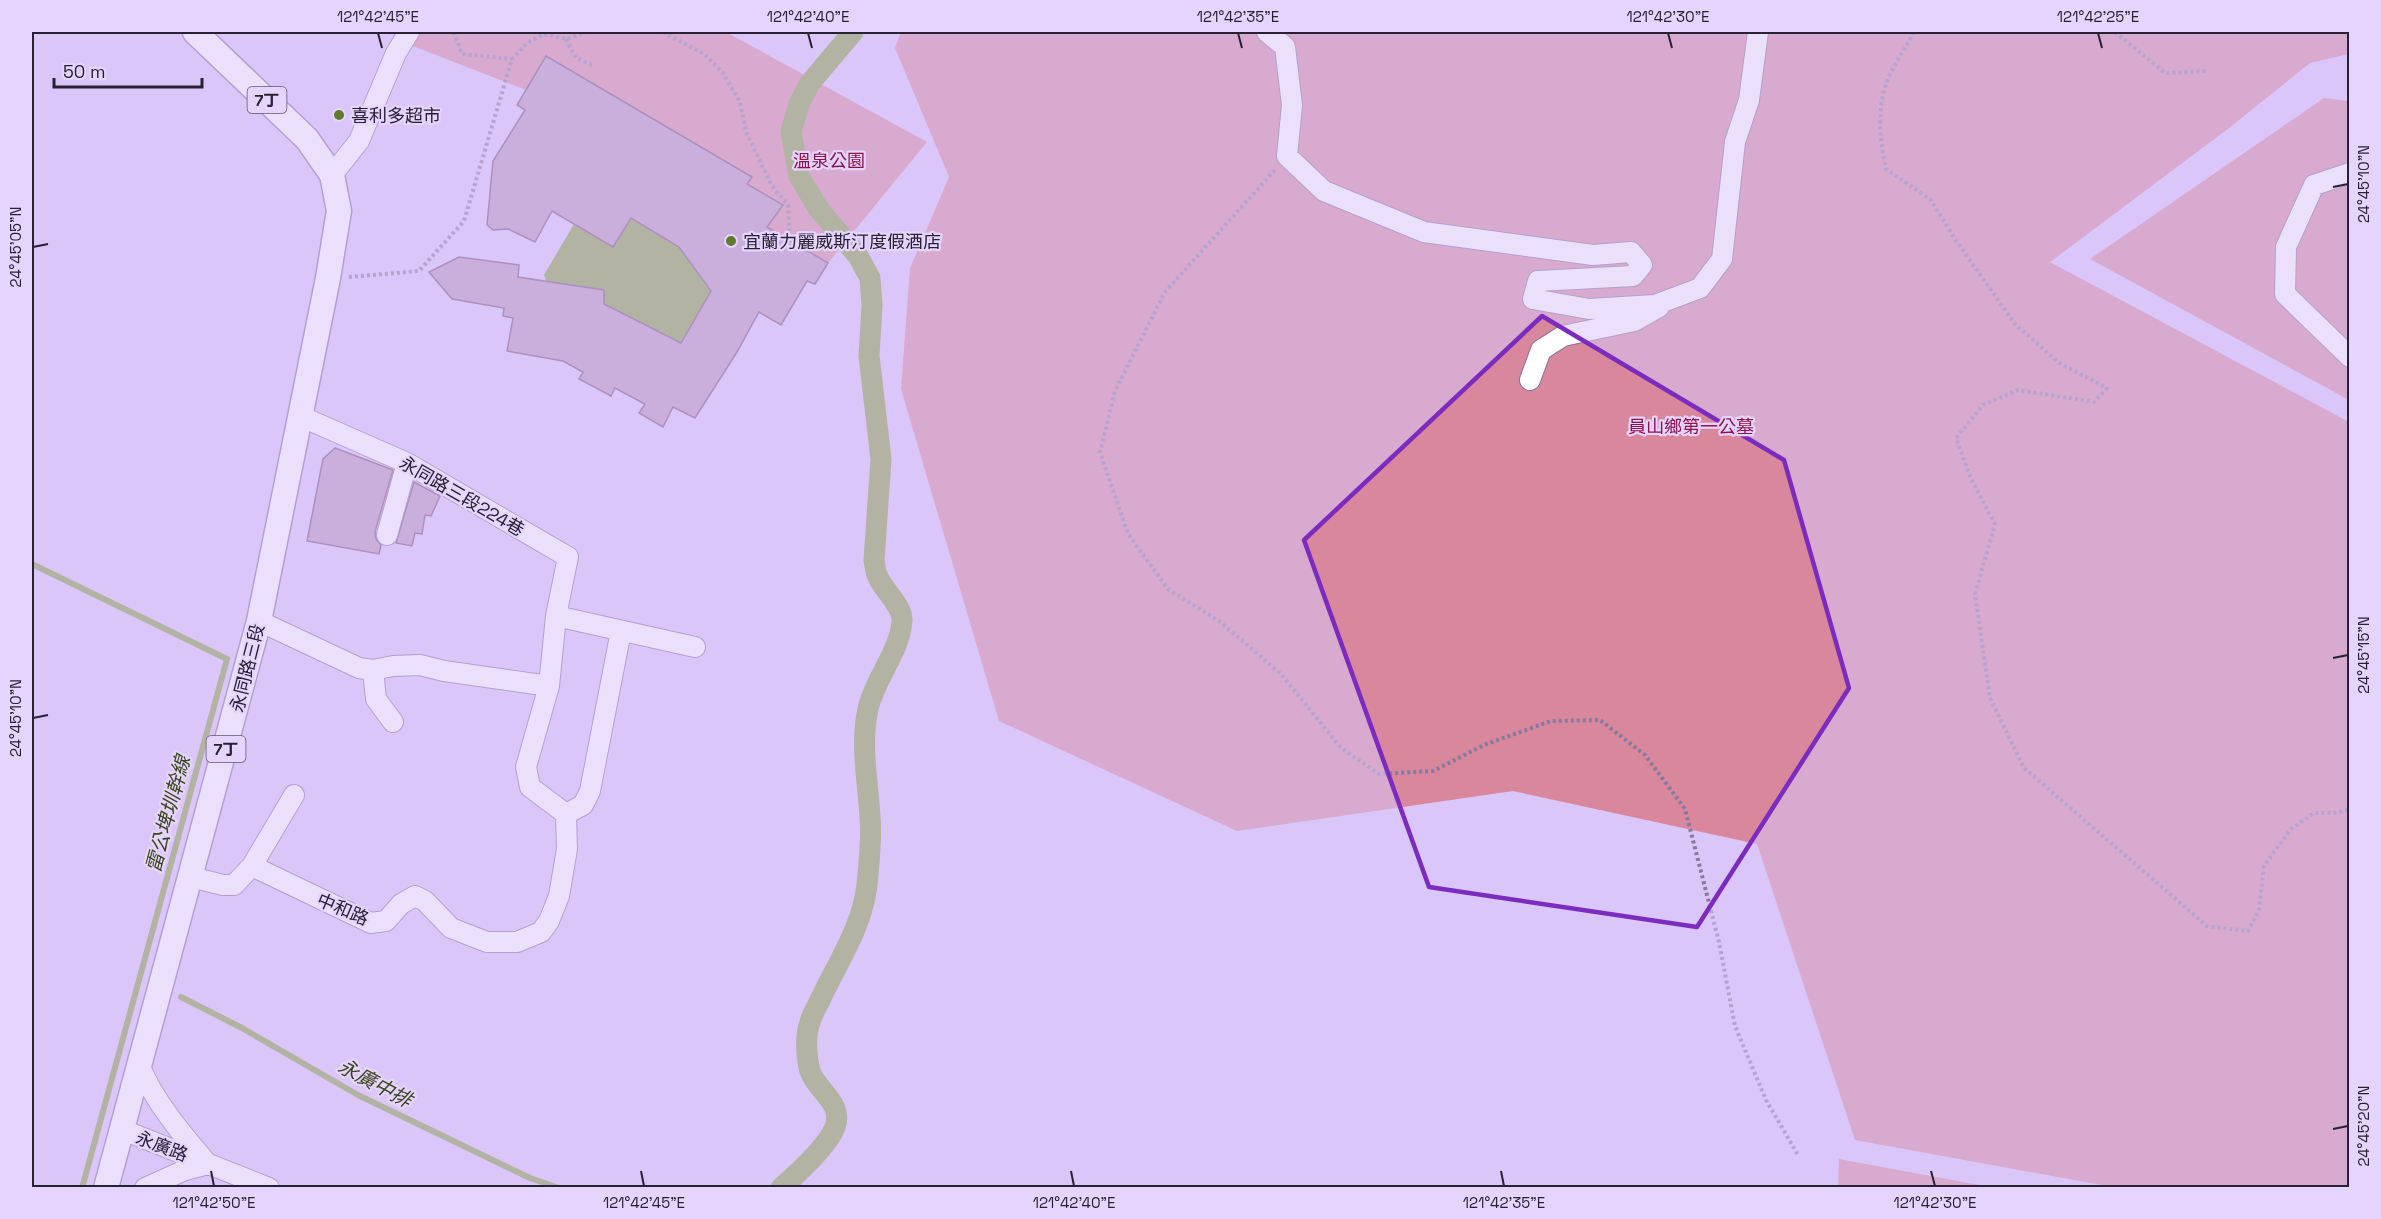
<svg xmlns="http://www.w3.org/2000/svg" width="2381" height="1219" font-family="'Space Grotesk','Noto Sans TC',sans-serif">
  <rect width="100%" height="100%" fill="#dac6f9"/>
  <path fill="#d8879c" d="M419,32H726L927,142L828,263L767,227L782,205L546,56L526,90L410,45Z
    M901,32H2349V54L2310,63L2229,128L2050,262L2349,422V1187H2112L1855,1140L1757,844L1513,791L1237,831L999,721L901,389L910,268L949,177L895,48Z
    M2324,98L2349,101V400L2090,259Z
    M1839,1159L1990,1187H1838Z"/>
  <path fill="#819c3b" d="M631,218L679,247L711,291L681,343L604,304V290L546,281L544,275L574,224Z"/>
  <g fill="none" stroke-linecap="round" stroke-linejoin="round">
    <path stroke="#819c3b" stroke-width="6" d="M32,564L227,659L82,1188
      M181,997L242,1028L358,1095L530,1178L559,1188"/>
    <path stroke="#819c3b" stroke-width="21" d="M781,1188C797,1174 828,1146 835,1127C844,1103 816,1090 810,1071C806,1057 805,1036 810,1022C812,1014 818,1005 821,998C839,960 862,927 867,885C869,863 872,839 870,817C868,781 860,745 868,709C874,680 901,650 902,620C902,605 884,591 878,577C875,572 875,565 874,560L881,459L869,356L872,305L870,278L858,256L818,208L799,176L791,132L799,104L810,83L853,32"/>
  </g>
  <path fill="#b590b9" stroke="#735177" stroke-width="1.5" d="M546,56L752,177L747,184L783,205L767,227L828,263L815,284L807,281L781,325L759,312L737,352L695,418L673,407L663,427L639,413L645,404L615,388L611,396L579,379L583,372L563,361L507,351L513,318L503,316L504,308L452,299L429,272L459,257L519,265L518,277L604,290V304L681,343L711,291L679,247L631,218L613,247L552,211L535,242L508,229L493,230L487,225L493,161L525,110L517,105Z
    M335,448L393,470L375,532L376,539L381,545L379,554L307,541L323,459Z
    M414,482L440,496L431,516L425,515L422,534L415,533L412,546L396,543Z"/>
  <g fill="none" stroke-linecap="round" stroke-linejoin="round">
    <g stroke="#84719f" stroke-width="22">
      <path id="minor" d="M1267,32L1285,47L1292,105L1287,156L1324,191L1424,232L1593,255L1631,252L1642,265L1633,276L1538,281L1533,299L1589,309L1655,305L1700,288L1722,259L1735,142L1749,100L1758,32
        M2350,173L2314,185L2286,247L2285,294L2350,357
        M332,175L359,141L396,53L409,32
        M1530,380L1541,350L1563,336L1634,321L1659,307
        M300,416L407,463L568,557L556,616L549,686L526,767L530,787L566,814
        M387,535L407,463
        M556,616L695,647
        M259,621L359,668L373,670L393,666L420,665L444,671L549,686
        M373,670L376,699L393,722
        M566,814L583,805L590,791L621,631
        M252,866L294,795
        M191,877L223,885H234L252,866L371,923L386,921L401,904L415,896L425,901L451,928L487,942H517L541,932L549,921L559,896L567,849L566,814
        M140,1067C155,1102 181,1133 206,1162
        M123,1130L269,1188
        M145,1188L185,1170L208,1164"/>
    </g>
    <g stroke="#84719f" stroke-width="27">
      <path id="major" d="M106,1188L259,621L328,278L339,211L332,175L307,139L195,32"/>
    </g>
    <path stroke="#88799e" stroke-width="4" stroke-dasharray="3 3" stroke-linecap="butt" d="M454,32L462,54L512,59
      M663,32L704,54L723,73L740,102L746,132L772,186L788,205L790,241
      M1914,32C1907,46 1898,58 1891,72C1876,102 1879,137 1886,169L1931,200L1955,239L2015,324L2059,363L2107,388L2094,402L2018,390L1983,405L1956,438L1971,479L1995,524L1975,594L1990,698L2024,768L2207,926L2248,931L2259,910L2264,866L2291,829L2314,813H2336L2350,809
      M2115,32L2165,73L2208,71
      M566,39L576,58L594,66
      M1275,170L1165,292L1115,391L1100,452L1128,534L1168,589L1219,621L1281,674L1341,748L1379,774L1433,771L1484,745L1551,721L1600,720L1645,755L1685,809L1719,942L1735,1026L1766,1100L1798,1155
      M349,277L419,271L464,221L512,59L528,42L544,34L566,39L587,32"/>
    <use href="#minor" stroke="#fff" stroke-width="20"/>
    <use href="#major" stroke="#fff" stroke-width="24"/>
  </g>
  <path d="M0 0H2381V1219H0ZM1542,316L1784,460L1849,688L1697,927L1429,887L1304,540Z" fill="#dac6f9" fill-opacity=".55" fill-rule="evenodd"/>
  <path fill="none" stroke="#7b2cbf" stroke-width="4.5" stroke-linejoin="round" d="M1542,316L1784,460L1849,688L1697,927L1429,887L1304,540Z"/>
  <path fill="none" stroke="#282033" stroke-width="2" d="M378,33L382,48M808,33L812,48M1238,33L1242,48M1668,33L1672,48M2098,33L2102,48M2333,187L2348,184M33,247L48,244M2333,658L2348,655M33,718L48,715M2333,1129L2348,1126M211,1171L214,1186M641,1171L644,1186M1071,1171L1074,1186M1501,1171L1504,1186M1931,1171L1935,1186"/>
  <g fill="#647a2b" stroke="#e5d5fe" stroke-width="2">
    <circle cx="339" cy="115" r="6"/>
    <circle cx="731" cy="241" r="6"/>
  </g>
  <g text-anchor="middle" dominant-baseline="central" stroke-width="4.5" stroke-linejoin="round" paint-order="stroke">
    <g fill="#e5d5fe" stroke="#615670" stroke-width="1.5">
      <rect x="247.5" y="87" width="39" height="26" rx="4.5"/>
      <rect x="206.5" y="736" width="39" height="26" rx="4.5"/>
    </g>
    <g font-size="16" font-weight="bold" fill="#282033">
      <text x="267" y="100">7丁</text>
      <text x="226" y="749">7丁</text>
    </g>
    <g font-size="18" fill="#282033" stroke="#e5d5fe" text-anchor="start">
      <text x="351" y="115">喜利多超市</text>
      <text x="743" y="241">宜蘭力麗威斯汀度假酒店</text>
    </g>
    <g font-size="18" fill="#8e1346" stroke="#e5d5fe">
      <text x="829" y="160">溫泉公園</text>
      <text x="1691" y="426">員山鄉第一公墓</text>
    </g>
    <g font-size="18" fill="#282033" stroke="#e5d5fe">
      <text transform="translate(462 496) rotate(30)">永同路三段224巷</text>
      <text transform="translate(247 668) rotate(-76)">永同路三段</text>
      <text transform="translate(343 909) rotate(23)">中和路</text>
      <text transform="translate(162 1146) rotate(21)">永廣路</text>
    </g>
    <g font-size="20" font-style="italic" fill="#3a461e" stroke="#e5d5fe">
      <text transform="translate(168 814) rotate(-75)">雷公埤圳幹線</text>
      <text transform="translate(375 1083) rotate(28)">永廣中排</text>
    </g>
  </g>
  <rect width="2381" height="1219" fill="none" stroke="#e5d5fe" stroke-width="66"/>
  <path d="M54 78v9h148v-9" fill="none" stroke="#282033" stroke-width="3"/>
  <text x="63" y="78" font-size="18" fill="#282033" stroke="#e5d5fe" stroke-width="4.5" paint-order="stroke">50 m</text>
  <rect x="33" y="33" width="2315" height="1153" fill="none" stroke="#282033" stroke-width="2"/>
  <g font-size="15" text-anchor="middle" fill="#282033">
    <text x="378" y="22">121°42'45"E</text>
    <text x="808" y="22">121°42'40"E</text>
    <text x="1238" y="22">121°42'35"E</text>
    <text x="1668" y="22">121°42'30"E</text>
    <text x="2098" y="22">121°42'25"E</text>
    <text transform="translate(2364 184) rotate(-90)" y="5">24°45'10"N</text>
    <text transform="translate(16 247) rotate(-90)" y="5">24°45'05"N</text>
    <text transform="translate(2364 655) rotate(-90)" y="5">24°45'15"N</text>
    <text transform="translate(16 718) rotate(-90)" y="5">24°45'10"N</text>
    <text transform="translate(2364 1126) rotate(-90)" y="5">24°45'20"N</text>
    <text x="214" y="1208">121°42'50"E</text>
    <text x="644" y="1208">121°42'45"E</text>
    <text x="1074" y="1208">121°42'40"E</text>
    <text x="1504" y="1208">121°42'35"E</text>
    <text x="1935" y="1208">121°42'30"E</text>
  </g>
</svg>
